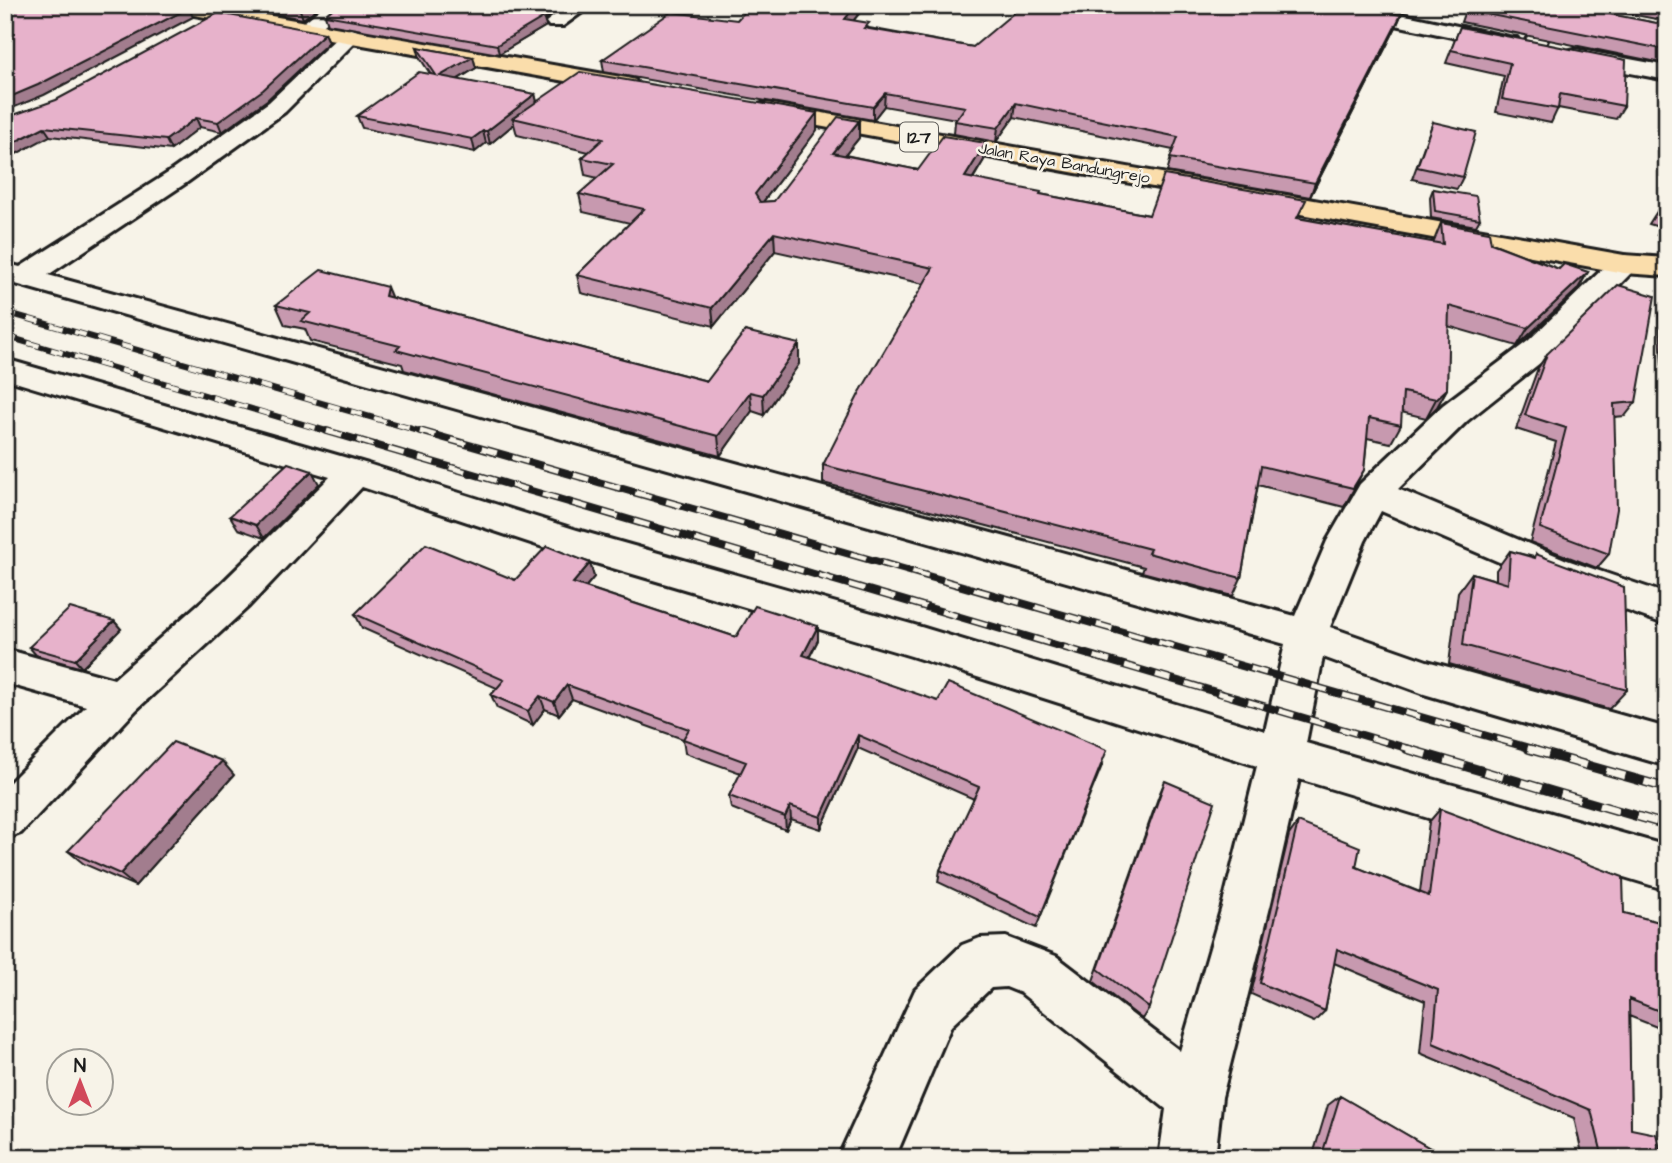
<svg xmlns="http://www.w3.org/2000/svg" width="1672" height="1163" font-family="'Architects Daughter',sans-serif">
  <rect width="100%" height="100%" fill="#f7f3e8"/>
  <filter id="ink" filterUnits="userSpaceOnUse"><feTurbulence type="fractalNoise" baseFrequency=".0143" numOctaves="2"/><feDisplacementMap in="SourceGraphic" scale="14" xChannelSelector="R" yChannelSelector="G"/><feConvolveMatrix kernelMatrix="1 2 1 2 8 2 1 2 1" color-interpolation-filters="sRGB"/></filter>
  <g filter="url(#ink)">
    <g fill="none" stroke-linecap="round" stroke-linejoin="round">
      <g stroke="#1c1c1c" stroke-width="6">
        <path id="minor" d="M325,5H348L315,31H301L298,27Z
          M568,5H592L563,26H549L546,22Z
          M1319,5H1359L1509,37L1517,38L1520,43L1517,48L1509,49L1329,11Z
          M1544,5H1564L1541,53H1525L1522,48Z
          M351,29L358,31L362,35L285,112L186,183L48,275L1295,616L1327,541L1360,484L1443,405L1528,341L1614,258L1624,255L1634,258L1638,264L1634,270L1550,355L1467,421L1398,489L1567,560L1667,594V625L1541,580L1381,511L1365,541L1330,627L1427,661L1667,728V766L1424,694L1323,657L1306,743L1667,846V890L1299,779L1271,903L1222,1097L1215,1158H1159L1166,1109L1021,993L1006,987L991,988L951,1026L895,1158H838L915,990L962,945L980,938L1006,937L1056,956L1180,1051L1223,903L1257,766L911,656L558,552L362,487L249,606L136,710L21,833L5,839V787L86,706L5,683V649L114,679L221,584L330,477L5,379V359L368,464L577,530L911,624L1265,731L1285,644L5,281V263L20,267L168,173L269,102L344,31Z
          M1575,49L1667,66V80L1567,61L1564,56L1567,51Z"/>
      </g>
      <g stroke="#1c1c1c" stroke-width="6">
        <path id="primary" d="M162,5H208L627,78L635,80L638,85L635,90L627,92L172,11Z
          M766,103L1624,255L1667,258V276L1624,273L758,115L754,110L758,105Z"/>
      </g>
      <use href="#minor" fill="#f7f3e8" fill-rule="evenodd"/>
      <use href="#primary" fill="#faddab" fill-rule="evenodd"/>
      <g stroke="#1c1c1c" stroke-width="6">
        <path id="rail-far2" d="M5,312L426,433
          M5,336L333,433"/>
      </g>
      <g stroke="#1c1c1c" stroke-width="8">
        <path id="rail-far1" d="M327,431L1413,750
          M420,431L1536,750"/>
      </g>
      <g stroke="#1c1c1c" stroke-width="10">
        <path id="rail" d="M1407,749L1667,825
          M1529,749L1667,788"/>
      </g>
      <use href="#rail-far2" stroke="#f7f3e8" stroke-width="4.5" stroke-dasharray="12" stroke-linecap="butt"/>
      <use href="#rail-far1" stroke="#f7f3e8" stroke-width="5" stroke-dasharray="16" stroke-linecap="butt"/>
      <use href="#rail" stroke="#f7f3e8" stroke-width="7" stroke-dasharray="20" stroke-linecap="butt"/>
    </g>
    <path fill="#c799af" stroke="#1c1c1c" stroke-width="2" d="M231,5H321L303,19Z
      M337,5H558V9L544,20L546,26L499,54L328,24L325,15Z
      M751,5H866L854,20L869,28L973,47L1401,15L1396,27L1310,197L1167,172L1173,150L1014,117L996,142L954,134L955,121L956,119L884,106L873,120L604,72L602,60L737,20Z
      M1375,5H1407L1404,11Z
      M1467,5H1563L1667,25V64L1461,22Z
      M1582,5H1667V21Z
      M1460,27L1624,106L1616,119L1558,108L1551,123L1496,112L1504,76L1446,63Z
      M325,33L329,42L267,100L222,132L200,127L171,150L50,136L5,118Z
      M417,47L473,57L476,68L457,80L535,94L537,102L817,113V130L763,202L774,201L859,138L845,155L918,170L984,160L973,179L1040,194L1149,215L1299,218L1433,243L1441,223L1559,269L1588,272L1577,290L1517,346L1448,326L1447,389L1437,407L1426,418L1401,412V425L1391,443L1367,438L1364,470L1344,507L1258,485L1241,578L1233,596L1142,572L1144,567L823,483V465L924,284L775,251L714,326L581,293L577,275L630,223L583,212L579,194L598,178L585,175L582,158L589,152L517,135L514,124L490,144L486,143L475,152L362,128L357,116L431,75L420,58Z
      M1433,122L1463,177L1457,189L1412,179Z
      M1433,189L1480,219L1476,226L1431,218L1430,197Z
      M1667,196V239L1657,235L1662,228L1649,224Z
      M392,298L707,381L799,344V364L764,415L752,411L720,456L404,370L402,364L310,341L305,329L285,325L276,305Z
      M1667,302V399L1664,398L1659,314Z
      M1547,354L1636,402L1625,416L1614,417L1609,554L1597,568L1530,542L1556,442L1516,429L1538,368Z
      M319,484L264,538L238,529L230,516Z
      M1510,551L1534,557L1536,554L1627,690L1609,709L1449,664L1458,592L1472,573L1496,580V570Z
      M590,563L594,577L586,587L736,637L818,626V640L809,658L1103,763L1036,928L938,882L940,870L974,799L858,748L821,829L791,819L786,830L731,808L729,796L741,773L685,753L683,739L572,699L559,715L545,709L533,725L497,708L491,695L497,688L362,628L355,614Z
      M114,621L121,629L82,668L36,655L29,647Z
      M234,775L135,886L84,864L68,851Z
      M1165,781L1149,1008L1142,1019L1093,981L1159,795Z
      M1440,809L1624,913L1667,924V1031L1629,1016L1631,1129L1663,1158H1583L1574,1118L1420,1053L1425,1001L1334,963L1325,1011L1314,1022L1251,994L1289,835L1298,822L1356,867L1420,892L1429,822Z
      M1340,1096L1447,1158H1312L1328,1105Z"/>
    <path fill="#a27d8e" stroke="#1c1c1c" stroke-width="2" d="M306,5H321L303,19L300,10Z
      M550,5H558V9L544,20L546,26L499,54L497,45Z
      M856,5H866L845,31V19Z
      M189,8L193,17L44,95L5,111V99Z
      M1401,15L1396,27L1310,197L1315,183Z
      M325,33L329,42L267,100L222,132L218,122Z
      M473,57L476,68L443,88L440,76Z
      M885,93L884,106L873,120V107Z
      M535,94L538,106L513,118L514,124L490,144L487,131Z
      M1016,103L1014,117L996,142L998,128Z
      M817,113V130L756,211L755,194Z
      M196,118L200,127L171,150L166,140Z
      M859,121V138L833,170V153Z
      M44,127L50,136L5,160V147Z
      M483,131L486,143L475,152L472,139Z
      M986,143L984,160L963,194L965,177Z
      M774,233L775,251L714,326L712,308Z
      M1588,272L1577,290L1517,346L1528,328Z
      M387,287L395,306L385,296Z
      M799,344V364L764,415L763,395Z
      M1447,389L1437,407L1426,418L1436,399Z
      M750,392L752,411L720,456L718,436Z
      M312,471L319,484L264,538L256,525Z
      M590,563L594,577L577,597L573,583Z
      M114,621L121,629L82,668L75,660Z
      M818,626V640L803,669V655Z
      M567,685L572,699L559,715L554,702Z
      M540,696L545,709L533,725L528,711Z
      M858,735V748L821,829V817Z
      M222,761L234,775L135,886L120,874Z
      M790,806L791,819L786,830L785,817Z"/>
    <path fill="#e7b2cb" stroke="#1c1c1c" stroke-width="2" d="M5,5H172L189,8L38,85L5,99Z
      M274,5H306L300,10Z
      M337,5H550L543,11L544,17L497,45L325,15Z
      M751,5H856L845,19L869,23L864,28L973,47L1023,5H1351L1401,15L1315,183L1170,158L1178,137L1016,103L998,128L955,121L965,107L885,93L873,107L602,60L671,12L737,20Z
      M1468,5H1563L1667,25V50L1466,10Z
      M218,13L325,33L263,90L218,122L196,118L166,140L44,127L5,147V118L56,100Z
      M1460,27L1626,60L1624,106L1560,94L1558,109L1502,99L1510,63L1451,50Z
      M417,47L473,57L440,76L535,94L487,131H483L472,139L357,116L419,72L436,75Z
      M580,72L817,113L755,194L760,202L774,201L838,117L859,121L833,153L918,170L943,136L986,143L965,177L1041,192L1040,194L1149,215L1164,175L1306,200L1297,218L1443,244L1441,223L1489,232L1491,243L1559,269L1564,264L1588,272L1528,328L1449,306L1447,389L1436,399L1403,392L1401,425L1369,418L1364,470L1353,488L1261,466L1241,578L1148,553L1150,549L823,465L860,392L933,268L774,233L712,308L577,275L644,209L579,194L613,164L582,158L603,139L513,118Z
      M1433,122L1476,132L1463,177L1417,167Z
      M1433,189L1476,196L1480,219L1435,211Z
      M1667,196V212L1658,210Z
      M321,270L387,287L385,296L707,381L745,331L799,344L763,395L750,392L718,436L396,350L400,346L301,321L310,313L276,305Z
      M1618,285L1655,296L1636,402L1614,404L1617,509L1609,554L1540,528L1566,428L1525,415L1547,354Z
      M288,463L312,471L256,525L230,516Z
      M426,544L515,580L547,546L590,563L573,583L736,637L755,606L818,626L803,655L938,701L948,683L1107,750L1040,917L940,870L979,787L858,735L821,817L790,806L785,817L729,796L746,762L683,739L689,729L567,685L554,702L540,696L528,711L491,695L504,680L355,614Z
      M1510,551L1535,558L1536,554L1624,587L1627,690L1463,645L1472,573L1508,584Z
      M70,608L114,621L75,660L29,647Z
      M173,742L222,761L120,874L68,851Z
      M1165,781L1215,802L1149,1008L1098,969Z
      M1440,809L1623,877L1624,913L1667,924V1014L1629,999L1631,1129L1656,1134L1663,1158H1603L1591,1110L1433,1043L1438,990L1337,949L1325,1011L1260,983L1298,822L1360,847L1356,867L1429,896Z
      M1340,1096L1447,1158H1321Z"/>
  </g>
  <g text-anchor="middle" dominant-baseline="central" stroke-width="5" stroke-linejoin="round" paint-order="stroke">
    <g font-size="16" fill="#1c1c1c" stroke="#f7f3e8">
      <text transform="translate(1064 163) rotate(10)">Jalan Raya Bandungrejo</text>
    </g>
    <rect fill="#f7f3e8" stroke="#5e5c59" stroke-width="2" x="900" y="122.5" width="38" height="29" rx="5"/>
    <g font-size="18" font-weight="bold" fill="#1c1c1c">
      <text x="919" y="137">127</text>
    </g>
  </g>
  <rect width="1672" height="1163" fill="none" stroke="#f7f3e8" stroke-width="28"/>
  <rect x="14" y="14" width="1644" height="1135" fill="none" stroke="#1c1c1c" stroke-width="2.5" filter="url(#ink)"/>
  <g transform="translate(80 1082)"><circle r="33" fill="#f7f3e8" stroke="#9f9d96" stroke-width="2"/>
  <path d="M0-5L12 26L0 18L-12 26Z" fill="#d1495b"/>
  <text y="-10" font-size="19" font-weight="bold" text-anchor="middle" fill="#1c1c1c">N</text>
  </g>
</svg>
